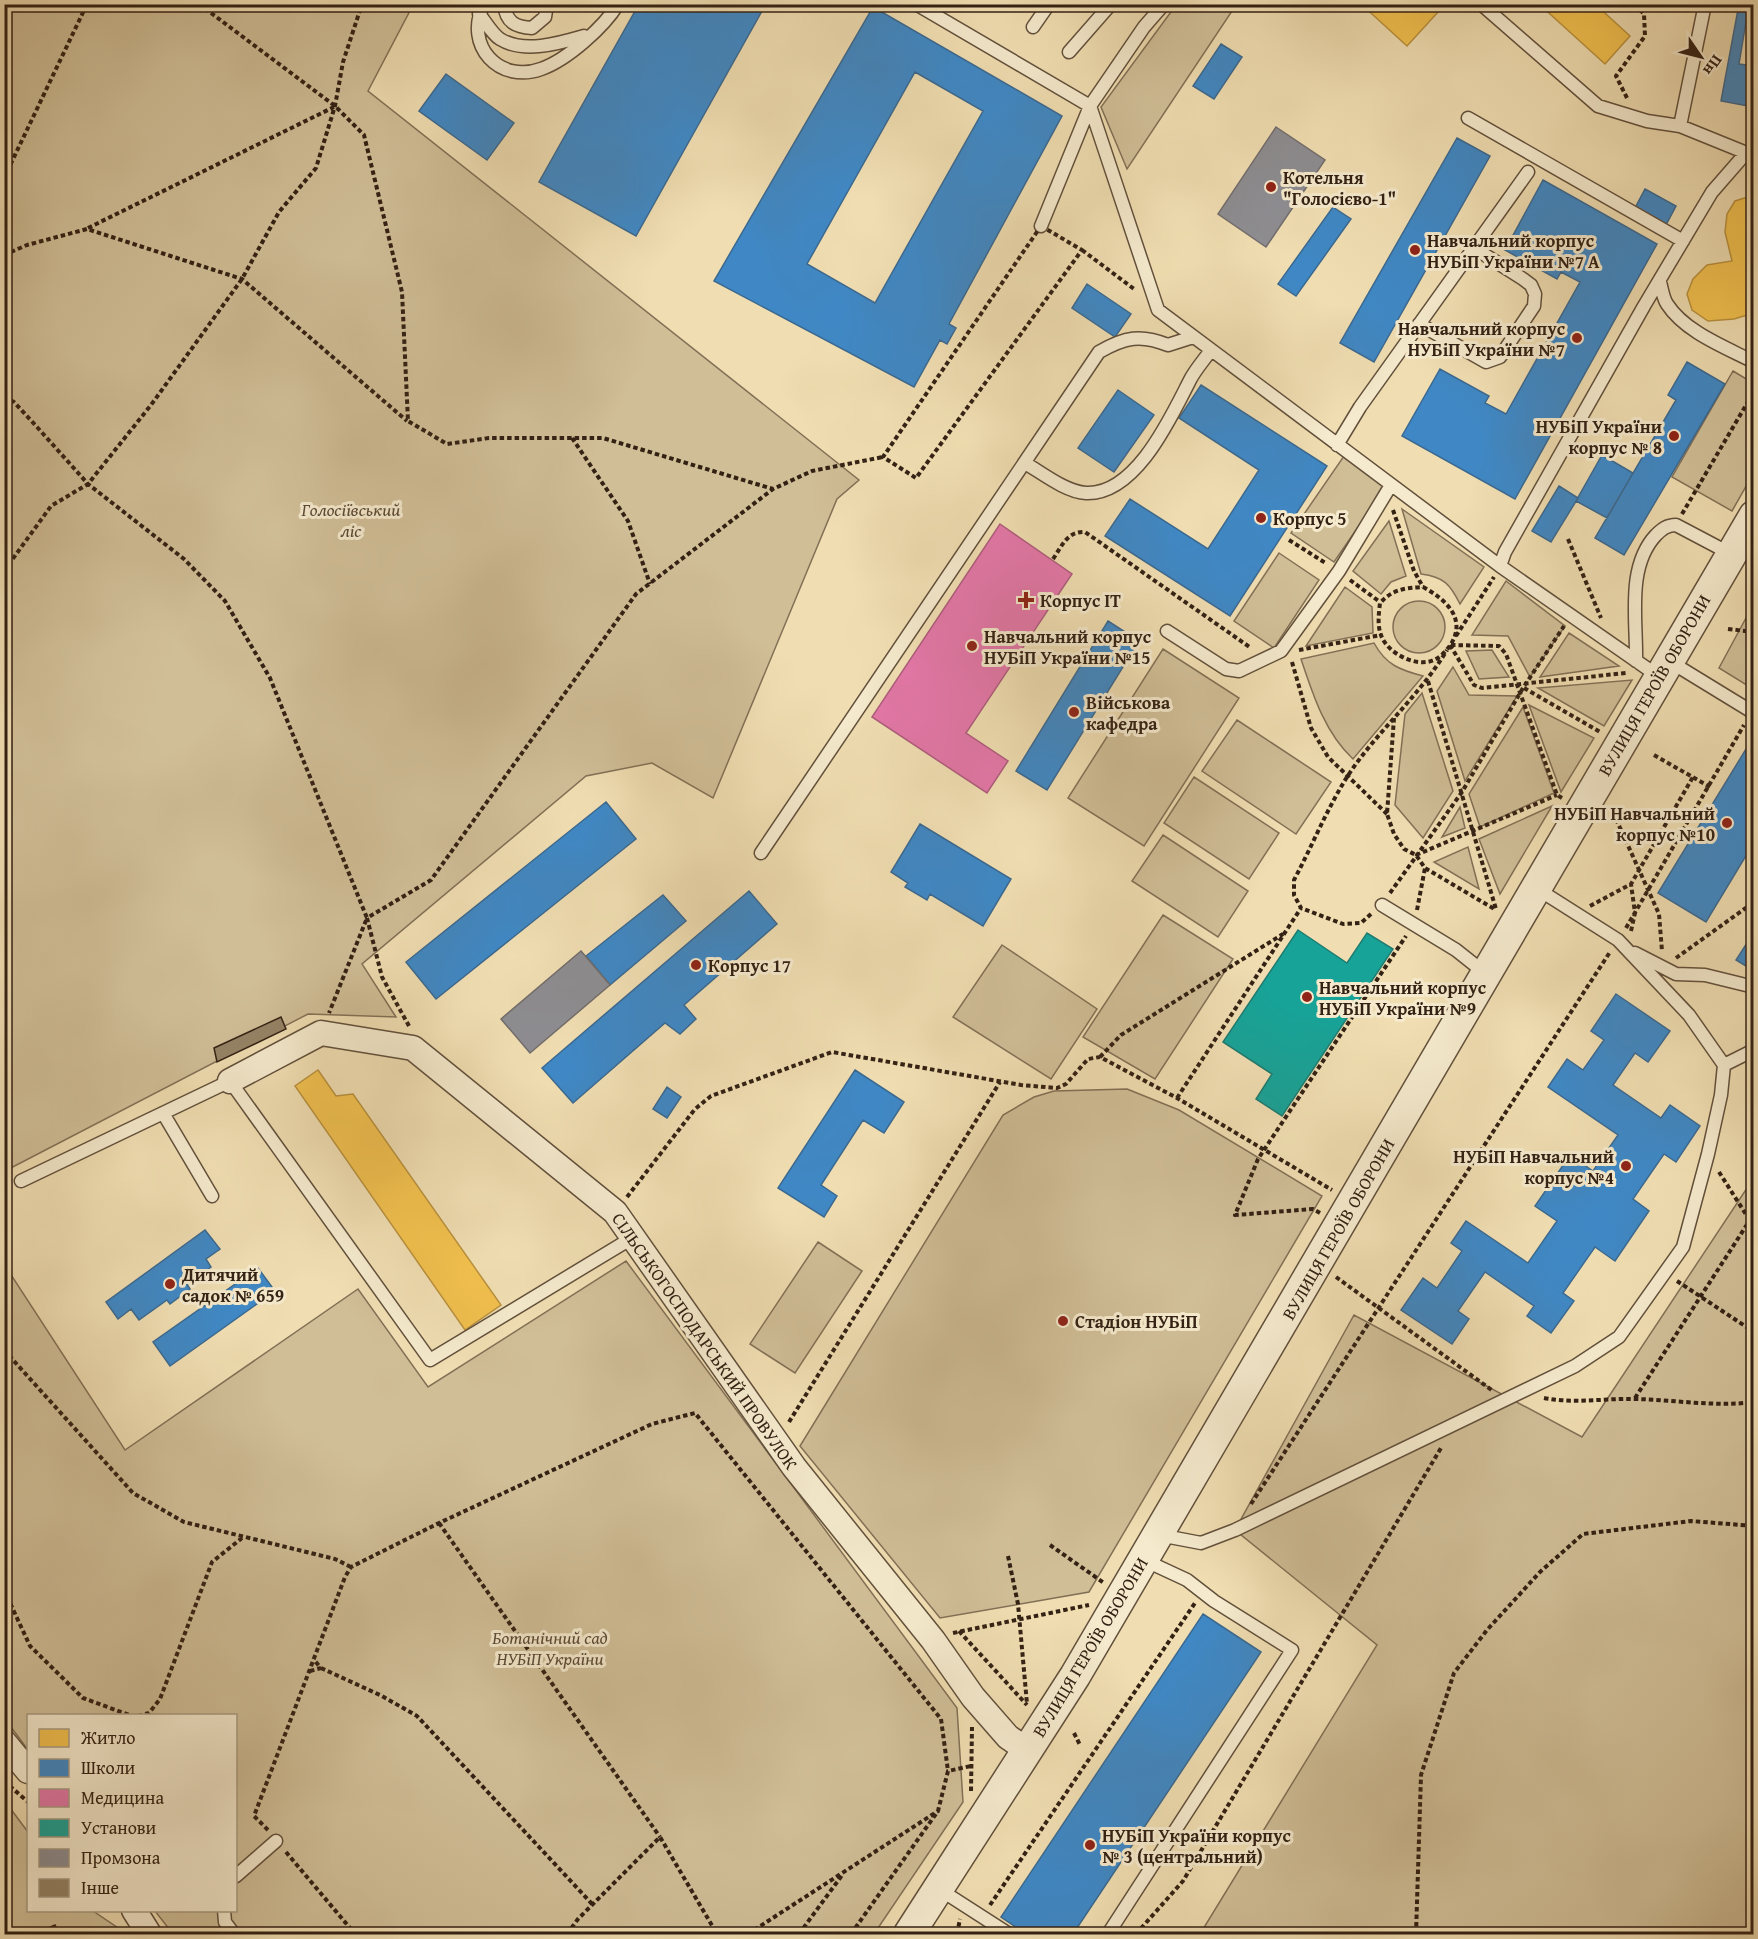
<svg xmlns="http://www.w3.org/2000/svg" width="1758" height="1939" font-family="'Gentium Book Plus',serif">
  <rect width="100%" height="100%" fill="#f0deb2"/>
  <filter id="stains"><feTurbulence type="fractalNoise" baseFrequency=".00333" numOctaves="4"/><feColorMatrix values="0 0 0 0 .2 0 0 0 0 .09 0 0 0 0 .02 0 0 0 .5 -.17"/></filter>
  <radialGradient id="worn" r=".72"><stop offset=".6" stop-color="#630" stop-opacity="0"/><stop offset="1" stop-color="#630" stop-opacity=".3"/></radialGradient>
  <path fill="#d0be97" stroke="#827056" stroke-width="1.5" d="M5,5H413L368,91L859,480L837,499L713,798L652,763L586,776L362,964L396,1017L308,1014L5,1171Z
    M1176,5H1236L1127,169L1101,107Z
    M1733,371L1753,383V474L1732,511L1672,477Z
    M1344,456L1387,485L1334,562L1291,533Z
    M1402,509L1484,567L1460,604C1450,584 1444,577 1421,574Z
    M1389,521L1406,576L1391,582L1381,594L1353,571Z
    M1279,553L1319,580L1274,648L1234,621Z
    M1506,581L1565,626L1530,677L1508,636L1472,635Z
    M1345,587L1372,607L1373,633L1306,646Z
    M1393 627a26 26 0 1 1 52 0a26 26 0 1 1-52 0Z
    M1753,605V689L1719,668Z
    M1569,633L1619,666L1540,677Z
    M1374,643C1386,665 1400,670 1423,676L1353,759C1325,733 1313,695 1301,659Z
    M1163,649L1239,698L1144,846L1068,798Z
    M1492,650L1509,677L1479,679L1466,651Z
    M1453,667L1469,695L1517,696L1465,781L1437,691Z
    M1632,680L1604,726L1538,688Z
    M1422,693L1453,791L1423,838L1395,805L1405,714Z
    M1529,705L1594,738L1561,792Z
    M1523,707L1554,793L1480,827L1469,794Z
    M1237,720L1331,782L1296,834L1202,771Z
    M1194,777L1279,833L1249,879L1164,823Z
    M1552,806L1500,894L1479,839Z
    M1460,807L1465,828L1442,837Z
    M1163,835L1248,891L1218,937L1132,881Z
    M1468,847L1479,889L1434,862Z
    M1163,915L1233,959L1155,1079L1083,1037Z
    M1002,945L1097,1009L1051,1079L953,1017Z
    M1127,1089L1179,1110L1322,1196L1089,1592L940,1618L800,1446L1003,1115L1034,1097L1054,1091Z
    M1753,1179V1934H1200L1377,1645L1235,1530L1354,1315L1582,1437Z
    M818,1242L862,1271L795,1373L750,1344Z
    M626,1261L957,1708L963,1802L874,1934H173L155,1911L236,1910V1716H28V1750L5,1719L4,1264L125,1450L358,1289L428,1387Z
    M4,1800L28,1832V1910L93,1911L127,1934H5Z"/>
  <path fill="#f2c14e" stroke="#b9913d" stroke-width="1.5" d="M1361,4H1432L1439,11L1407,46Z
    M1539,4H1595L1630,36L1605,64Z
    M1754,195V313L1734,319L1708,321L1692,310L1687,294L1693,279L1707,265L1732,261L1725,232L1727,214L1735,201Z
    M318,1070L336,1096L353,1094L501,1305L465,1330L295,1086Z"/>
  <path fill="#3f88c5" stroke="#3b6990" stroke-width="1.5" fill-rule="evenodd" d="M639,4H766L636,236L539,182Z
    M1739,4H1749L1739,64L1754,66V107L1721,101Z
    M873,7L1062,116L949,324L956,328L947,344L940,340L914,387L714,281ZM915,72L983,111L875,303L807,264Z
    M1221,44L1242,57L1214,99L1193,86Z
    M446,74L514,123L487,160L419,111Z
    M1457,138L1490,156L1374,362L1340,343Z
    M1543,180L1657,244L1515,499L1402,436L1440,369L1489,396L1485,403L1506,414L1580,282L1561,272L1557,279L1505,250Z
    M1645,189L1676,206L1666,225L1635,208Z
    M1333,207L1351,219L1296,296L1278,284Z
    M1087,284L1131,314L1115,337L1072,308Z
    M1687,362L1725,384L1624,555L1595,538L1676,400L1668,395Z
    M1201,385L1327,466L1230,616L1105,536L1130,499L1208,549L1259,470L1179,418Z
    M1118,390L1154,415L1114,472L1078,448Z
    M1602,455L1633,473L1607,518L1576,501Z
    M1559,486L1578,498L1551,542L1532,531Z
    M1108,621L1139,641L1047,790L1016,771Z
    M1754,736V851L1750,849L1706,922L1658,893Z
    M606,802L636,839L436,999L406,962Z
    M920,824L1011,879L983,926L930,894L927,900L905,887L908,883L891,872Z
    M749,891L777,924L684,1005L696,1019L680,1034L665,1023L573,1103L542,1068Z
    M663,895L686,921L610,985L586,956Z
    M1754,932V971L1736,960Z
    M1616,994L1670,1031L1648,1062L1635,1053L1613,1085L1661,1118L1670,1105L1700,1126L1676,1162L1664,1154L1633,1199L1649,1211L1615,1261L1595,1247L1563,1293L1574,1301L1551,1333L1527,1316L1534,1306L1485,1272L1458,1311L1469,1319L1452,1344L1401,1310L1423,1278L1437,1288L1462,1251L1451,1243L1466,1221L1528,1263L1557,1221L1535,1206L1570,1155L1593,1171L1618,1135L1548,1087L1567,1059L1583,1070L1604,1040L1591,1031Z
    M855,1070L904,1102L884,1133L863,1120L821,1185L837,1196L824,1217L778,1188Z
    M667,1087L681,1097L667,1118L653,1109Z
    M205,1230L220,1249L206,1259L211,1267L187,1284L190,1289L170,1304L167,1300L139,1320L131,1309L118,1319L106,1302Z
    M258,1268L275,1291L170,1366L153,1342Z
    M1203,1614L1261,1652L1073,1934H1026L1001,1917Z"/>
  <path fill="#e377a8" stroke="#ae5d7c" stroke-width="1.5" d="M1000,524L1072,574L966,733L1008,761L987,793L872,717Z"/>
  <path fill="#17a398" stroke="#1f7c70" stroke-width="1.5" d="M1298,930L1347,963L1367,933L1393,949L1282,1116L1256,1099L1272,1074L1223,1042Z"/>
  <path fill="#8d8d92" stroke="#726d6c" stroke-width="1.5" d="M1276,127L1325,160L1266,247L1218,214Z
    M581,951L610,985L530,1053L501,1019Z"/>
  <path fill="#958366" stroke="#332114" stroke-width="1.5" d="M281,1017L286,1029L217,1062L214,1048Z
    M55,1925L60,1934H34Z"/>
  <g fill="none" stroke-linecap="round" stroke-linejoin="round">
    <g stroke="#62503c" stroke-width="15">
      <path id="service" d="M484,4C463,46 500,84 541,69C567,60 604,27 618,4
        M504,4C506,23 516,27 532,28L545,17L547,4
        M841,4H847
        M916,4L1090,106L1158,310L1500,566L1658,676
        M1481,4L1598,106L1647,121L1680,126L1754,156
        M479,14C485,21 492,34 500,39C524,54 560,43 584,36
        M1033,27L1049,4
        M1069,52L1111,4
        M1468,118L1683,241
        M1680,126L1705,4
        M1041,226L1090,106L1144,27L1164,4
        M1660,282C1662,289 1663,298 1667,304C1685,332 1725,347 1754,362
        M1419,324L1486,362L1500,357L1534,306L1535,294L1531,285L1523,279L1474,248
        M1337,445L1360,407L1528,172
        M1025,463C1042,473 1066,492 1086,493C1136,495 1171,417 1190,380C1195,370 1204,360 1211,350
        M1500,566L1505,552L1644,306L1712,192L1746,153
        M1167,631L1226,669L1239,671L1281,651L1339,571L1391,485
        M1636,661C1637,620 1626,567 1656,535C1662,529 1667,525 1676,525L1731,554
        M1669,661L1754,713
        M761,853L1099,352C1125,337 1141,334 1168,345L1193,337
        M1382,905L1456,950L1485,973
        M1635,953L1676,974L1705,975L1754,987
        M1724,1065L1754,1050
        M163,1113L212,1196
        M21,1181L230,1081L430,1360L632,1238
        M1159,1535L1201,1543L1235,1530L1575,1366L1619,1337L1683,1247L1708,1154L1721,1095L1724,1065L1689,1015L1618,940L1536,888
        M236,1876L276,1841
        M939,1889L1009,1934
        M224,1910L225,1922L234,1934
        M1108,1934L1292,1650L1214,1601L1187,1580L1144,1560"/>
    </g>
    <g stroke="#62503c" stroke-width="27">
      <path id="minor" d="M230,1081L321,1033L413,1048L615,1212L794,1467L933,1640L973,1697L1008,1737L1027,1750
        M4,1742L28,1771
        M134,1910L149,1934"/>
    </g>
    <g stroke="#62503c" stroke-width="33">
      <path id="tertiary" d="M909,1934L1075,1676L1754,516"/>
    </g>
    <path stroke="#332114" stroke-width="4" stroke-dasharray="4.5 3" stroke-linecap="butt" d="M199,4L335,106L364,135L402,292L408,421L447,444L489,438H603L773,489
      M1627,98L1616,76L1645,36L1644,14L1634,4
      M4,178L87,4
      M1041,226L1082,250L916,478L883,457Z
      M88,228L334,107
      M1082,250L1134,289
      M4,255L27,245L87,229L242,279L407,421
      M4,397L14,402L37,427L88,484L184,559L225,601L270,678L367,918L329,1013
      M572,438L628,521L650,584
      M1393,510L1414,571L1423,587
      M1682,514L1749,400
      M1568,539L1601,618
      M1289,540L1327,564
      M1053,559C1062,546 1067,531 1085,532L1251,648
      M4,571L51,506L88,484L151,405L242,279L279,212L316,168L335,106L343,62L362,4
      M1350,580L1380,602
      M1423,587C1445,599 1467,618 1451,644C1447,650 1441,657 1434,660C1416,668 1387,653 1381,635C1377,625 1379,612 1380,603C1393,589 1405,588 1423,587Z
      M1728,629L1754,632
      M1456,636L1494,577
      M1450,645L1474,685L1482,688L1626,673
      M1451,645L1499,646L1506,654L1557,795L1562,798
      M1299,650L1381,635
      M1292,662L1311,728L1328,757L1387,814
      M1428,681L1496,909
      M1524,688L1600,732
      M1394,718L1387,814L1394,834L1404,849L1416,855L1425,868L1496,910
      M1654,755L1710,787
      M1616,819L1659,914L1662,951
      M1416,855L1557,795
      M1390,893L1462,792L1523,688L1564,626
      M1590,906L1631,884L1693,777
      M1417,910L1425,868
      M1371,914L1361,923L1343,924L1301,908L1294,895V880C1312,846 1327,809 1347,777C1376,732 1419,697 1447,650
      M1626,928L1744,725
      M1631,931L1635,913L1631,884
      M1676,958L1754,902
      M409,1026L382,977L367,918L431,880L636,594L773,489L812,471L883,457
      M1100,1057L1121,1035L1283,934
      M1177,1098L1301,908
      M1719,1172L1754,1227
      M627,1197L695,1109L711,1096L832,1052L1021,1085L1057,1088L1066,1084L1088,1059L1100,1057L1177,1098L1332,1190
      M1320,1213L1313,1209L1235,1215L1258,1159L1406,936
      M1336,1277L1493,1391
      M1677,1281L1754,1332
      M4,1350L133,1493L184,1522L335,1559L351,1567
      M1544,1398C1576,1404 1605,1398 1637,1399C1676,1400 1715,1407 1754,1402
      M1635,1398L1750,1220
      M789,1422L1000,1082
      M1251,1504L1610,952
      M439,1523L660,1837
      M1050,1545L1104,1583
      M1008,1556L1018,1604L1027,1704
      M4,1590L30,1646L83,1698L132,1716
      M959,1631L1027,1705
      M953,1633L1089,1605
      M321,1668L382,1696L417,1716L593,1905
      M310,1671L321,1668L314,1660
      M138,1716L149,1713L160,1699L212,1562L242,1538
      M1074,1733L1080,1745
      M4,1781L28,1802
      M971,1791L972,1727
      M268,1830L254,1816L345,1577L351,1567L439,1523L652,1424L695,1413L941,1719L948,1771
      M286,1852L355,1934
      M990,1905L1195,1603
      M567,1934L578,1919L660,1837L717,1934
      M748,1934L938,1811
      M799,1934L843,1874
      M851,1934L938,1811L948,1771L971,1766
      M957,1934L960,1919
      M1136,1934L1183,1881L1441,1448
      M1416,1934L1421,1775L1454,1673L1487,1630L1540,1572L1583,1534L1691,1521L1754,1526"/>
    <use href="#service" stroke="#f5eacd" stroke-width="12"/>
    <use href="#minor" stroke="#f5eacd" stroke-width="24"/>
    <use href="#tertiary" stroke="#f5eacd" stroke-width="30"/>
  </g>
  <g fill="#8f2418" stroke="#f5eacd" stroke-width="2">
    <circle cx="1271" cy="187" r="6"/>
    <circle cx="1415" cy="250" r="6"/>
    <circle cx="1577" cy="338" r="6"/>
    <circle cx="1674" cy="436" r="6"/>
    <circle cx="1261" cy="518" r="6"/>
    <path d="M1023 591h6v6h6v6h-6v6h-6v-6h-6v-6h6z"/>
    <circle cx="972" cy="646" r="6"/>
    <circle cx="1074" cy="712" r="6"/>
    <circle cx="1727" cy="823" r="6"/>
    <circle cx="696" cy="965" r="6"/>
    <circle cx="1307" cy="997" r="6"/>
    <circle cx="1626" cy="1166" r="6"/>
    <circle cx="170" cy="1284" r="6"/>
    <circle cx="1063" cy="1321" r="6"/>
    <circle cx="1090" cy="1845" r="6"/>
  </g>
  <g text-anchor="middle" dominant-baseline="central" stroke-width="6" stroke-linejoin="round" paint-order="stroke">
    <g font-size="18" font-weight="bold" fill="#332114" stroke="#f5eacd" text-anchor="start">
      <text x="1283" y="177">Котельня<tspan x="1283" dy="21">"Голосієво-1"</tspan></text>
      <text x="1427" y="240">Навчальний корпус<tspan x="1427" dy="21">НУБіП України №7 А</tspan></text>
      <text x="1565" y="328" text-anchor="end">Навчальний корпус<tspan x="1565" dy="21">НУБіП України №7</tspan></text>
      <text x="1662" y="426" text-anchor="end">НУБіП України<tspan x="1662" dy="21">корпус № 8</tspan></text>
      <text x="1273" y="518">Корпус 5</text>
      <text x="1040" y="600">Корпус ІТ</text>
      <text x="984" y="636">Навчальний корпус<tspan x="984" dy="21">НУБіП України №15</tspan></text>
      <text x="1086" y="702">Військова<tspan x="1086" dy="21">кафедра</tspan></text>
      <text x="1715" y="813" text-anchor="end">НУБіП Навчальний<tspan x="1715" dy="21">корпус №10</tspan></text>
      <text x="708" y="965">Корпус 17</text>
      <text x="1319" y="987">Навчальний корпус<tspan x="1319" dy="21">НУБіП України №9</tspan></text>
      <text x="1614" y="1156" text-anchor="end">НУБіП Навчальний<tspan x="1614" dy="21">корпус №4</tspan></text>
      <text x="182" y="1274">Дитячий<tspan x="182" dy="21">садок № 659</tspan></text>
      <text x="1075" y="1321">Стадіон НУБіП</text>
      <text x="1102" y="1835">НУБіП України корпус<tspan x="1102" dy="21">№ 3 (центральний)</tspan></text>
    </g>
    <g font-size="18" font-style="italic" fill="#5a4835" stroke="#f5eacd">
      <text x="351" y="509">Голосіївський<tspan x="351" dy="21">ліс</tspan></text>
      <text x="550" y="1637">Ботанічний сад<tspan x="550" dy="21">НУБіП України</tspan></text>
    </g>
    <g font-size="18" fill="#332114" stroke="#f5eacd">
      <text transform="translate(1654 685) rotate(-60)">ВУЛИЦЯ ГЕРОЇВ ОБОРОНИ</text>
      <text transform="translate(1338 1229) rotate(-60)">ВУЛИЦЯ ГЕРОЇВ ОБОРОНИ</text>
      <text transform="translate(705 1341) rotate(55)">СІЛЬСЬКОГОСПОДАРСЬКИЙ ПРОВУЛОК</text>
      <text transform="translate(1090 1647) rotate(-59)">ВУЛИЦЯ ГЕРОЇВ ОБОРОНИ</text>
    </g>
  </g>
  <rect width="1758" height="1939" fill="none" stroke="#f0deb2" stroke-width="24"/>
  <rect x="6" y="6" width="1746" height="1927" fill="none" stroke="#332114" stroke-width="3"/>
  <rect x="12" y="12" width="1734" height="1915" fill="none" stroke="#332114" stroke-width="1.5"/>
  <rect x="27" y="1714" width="210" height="198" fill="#f5eacd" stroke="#a79a83" stroke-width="1.5"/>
  <rect x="39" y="1729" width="30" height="18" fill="#f2c14e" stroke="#a79a83" stroke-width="1.5"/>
  <text x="81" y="1744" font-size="18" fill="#332114">Житло</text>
  <rect x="39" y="1759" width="30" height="18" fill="#3f88c5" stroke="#a79a83" stroke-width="1.5"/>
  <text x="81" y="1774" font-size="18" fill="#332114">Школи</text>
  <rect x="39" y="1789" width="30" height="18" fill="#e377a8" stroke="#a79a83" stroke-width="1.5"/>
  <text x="81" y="1804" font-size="18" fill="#332114">Медицина</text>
  <rect x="39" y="1819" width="30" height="18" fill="#17a398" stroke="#a79a83" stroke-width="1.5"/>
  <text x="81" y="1834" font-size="18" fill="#332114">Установи</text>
  <rect x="39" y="1849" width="30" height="18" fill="#8d8d92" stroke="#a79a83" stroke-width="1.5"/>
  <text x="81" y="1864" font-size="18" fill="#332114">Промзона</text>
  <rect x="39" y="1879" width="30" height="18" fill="#958366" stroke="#a79a83" stroke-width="1.5"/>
  <text x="81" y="1894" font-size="18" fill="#332114">Інше</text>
  <g transform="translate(1701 57) rotate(125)" stroke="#f5eacd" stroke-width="4.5" paint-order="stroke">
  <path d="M0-4.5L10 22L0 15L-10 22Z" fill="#332114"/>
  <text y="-9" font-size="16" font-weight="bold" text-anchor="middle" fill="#332114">Пн</text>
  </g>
  <rect width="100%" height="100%" filter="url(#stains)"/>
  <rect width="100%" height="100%" fill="url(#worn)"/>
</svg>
